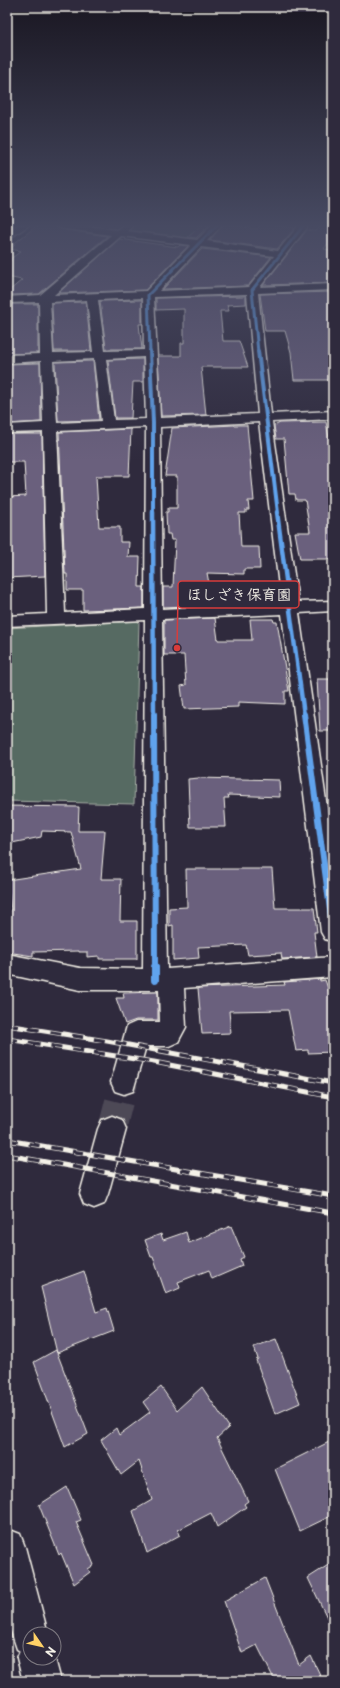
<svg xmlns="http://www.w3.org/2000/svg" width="340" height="1688" font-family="'Playpen Sans','Klee One',sans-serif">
  <rect width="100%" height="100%" fill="#2f2a3d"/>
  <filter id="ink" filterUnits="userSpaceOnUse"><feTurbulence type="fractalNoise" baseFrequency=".025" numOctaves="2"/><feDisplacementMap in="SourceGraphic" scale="8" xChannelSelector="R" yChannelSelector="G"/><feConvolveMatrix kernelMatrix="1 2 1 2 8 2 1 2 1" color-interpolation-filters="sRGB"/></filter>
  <g filter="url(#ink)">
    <path fill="#576a62" stroke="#a6aea5" d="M130,225H215L196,243L121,232Z
      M139,621L134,804L7,801V628Z"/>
    <path fill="#6a607d" stroke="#f4f1e8" d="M39,224H54L60,229L107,236L39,294L8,295L11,293H8L10,290L22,280L7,277V265L12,260H9L21,251L10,249L15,245H12Z
      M203,224H210L196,238L188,237Z
      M223,224L257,229L261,224L295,228L277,249L210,240Z
      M321,224H333V236L324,249L333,250V283L263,285L307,230L316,231Z
      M119,239L178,247L180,245L188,246L145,290L58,293Z
      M202,249L271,257L248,286L163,289Z
      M333,292V380H294L291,352L285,331H265L260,294Z
      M246,296V304L227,305L229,311H220L223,341H239L248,367H201L206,415L161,416L158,356H181V343H184V309L156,310V298Z
      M142,300V324H139L142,349H106L100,301Z
      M86,302L91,351H54L52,303Z
      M7,304H38V353L7,354Z
      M143,359V382H133L131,418H115L108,360Z
      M93,361L99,420L58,421L55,362Z
      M40,363L41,422L7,424V364Z
      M326,422L333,459V559H300L295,532H310L305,500H296L295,494H289L284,439H276L274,426L280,423Z
      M235,425H247L254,501H248L249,510H246V513H239L241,547H259L260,569H244V574L207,573L213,605L163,607V587H173L175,540H171L170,534H167L166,512H168V508H177V476H165L172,428Z
      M131,429L129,476H96L99,527H120V542H129L128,557H140L139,587H144V608L83,610V590H67V574H65L59,432Z
      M7,434H42L45,576L7,578V497L26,496L24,462H7Z
      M215,618L218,640H252L250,619H273L274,622H277L289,691H285V704L238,702V707L184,709L181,686L186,685L184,655H164V620Z
      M317,679H333V731H320Z
      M199,778L279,780L280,797L228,795L229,798H224L226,827H190L188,779Z
      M7,806L79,807L78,831H105L101,879H121L120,921H137V959H99V956L87,957V952H79V951L33,952V956L7,952V910H11L7,880L81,869L71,832L42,831L41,837L7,844Z
      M186,869H272L275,908H314L317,932H314L317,957L282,959L281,953L248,955L246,945L198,947L199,958L173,960V925L169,926V908L187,907Z
      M320,979V981L325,980L333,1002V1052L308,1053V1050L296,1051L288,1010L229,1011L231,1033L202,1034L198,988L285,985L284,982Z
      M158,992V1020H136L125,1024L116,998H124L123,993Z
      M231,1226L244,1257L240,1259L242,1266L212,1279L209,1270L178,1282L180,1288L166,1294L153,1257H151L145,1240L161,1234L163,1240L186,1232L189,1243Z
      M84,1271L96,1312L107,1308L114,1331L57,1353L41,1287Z
      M276,1339L300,1403L275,1414L256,1360L258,1359L254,1347Z
      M56,1350L88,1434L65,1447L34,1362Z
      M161,1387L177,1410L202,1387L229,1427L217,1438L248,1501L244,1504L246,1507L217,1527L211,1513L178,1530L180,1535L147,1553L133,1511L152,1500L139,1461L121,1475L101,1440L116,1428L119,1435L150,1412L143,1402Z
      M333,1440V1515L300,1531L275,1469Z
      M67,1487L81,1520L76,1522L94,1565L88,1569L90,1572L74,1584L61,1553L59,1555L39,1505Z
      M333,1562V1630L308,1578Z
      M265,1578L299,1665L311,1656L323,1681H275L257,1645L242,1653L224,1601Z"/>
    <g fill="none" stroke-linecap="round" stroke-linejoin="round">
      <path stroke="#4d4857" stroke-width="28" stroke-dasharray="28 14" stroke-linecap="butt" d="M112,1129L124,1082"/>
      <g stroke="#f4f1e8" stroke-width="3">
        <path id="minor" d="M18,225H29L7,240V232Z
          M55,225H79L117,230L123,225H133L127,231L197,240L212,225H222L207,241L278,251L299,225H309L260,287L333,284V290L258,293L271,414L333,411V419L272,422L298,602L333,601V611L299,613L333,849V942L325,939L321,932L282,614L162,619L167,969L333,957V977L184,988L186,1027L178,1042L169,1046H146L133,1091L124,1094L115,1091L111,1082L127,1026L136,1022H160L159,990H80L7,974V954L80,968L143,969L145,620L7,626V616L47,614L43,432L7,433V425L43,423L41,361L7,363V355L40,354L39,302L7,303V297L40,295L111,235L60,228ZM121,236L191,245L146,291L54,295ZM201,247L274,256L249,287L159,291ZM247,294L258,414L160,418L154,297ZM143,298L144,350L105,351L98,300ZM87,300L93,352L53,353L50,302ZM144,357L146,419L114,420L106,359ZM94,359L101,421L57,423L53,361ZM259,422L281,603L162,609L160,427ZM146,427L145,609L65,613L57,431Z
          M112,1116L122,1120L126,1129L108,1194L104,1204L94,1208L84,1204L80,1194L98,1129L102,1120Z
          M7,1529L20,1534L25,1547L48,1634H30V1658H54V1655L61,1681H23L17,1658L20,1651L17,1649L7,1619Z"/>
      </g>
      <use href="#minor" fill="#2f2a3d" fill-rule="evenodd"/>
      <g stroke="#f4f1e8" stroke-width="5">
        <path id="rail" d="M7,1025L107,1041L333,1083
          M7,1039L154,1062L333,1097
          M7,1140L333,1196
          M7,1155L333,1213"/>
      </g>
      <use href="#rail" stroke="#2f2a3d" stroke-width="3.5" stroke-dasharray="11" stroke-linecap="butt"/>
      <g stroke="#2f2a3d" stroke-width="4">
        <path id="cycleway-far4" d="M150,352L148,295L217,225
          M258,352L252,290L304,225"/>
      </g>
      <g stroke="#2f2a3d" stroke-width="5.5">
        <path id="cycleway-far3" d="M150,351L153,423V513
          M258,351L278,513"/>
      </g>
      <g stroke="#2f2a3d" stroke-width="6">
        <path id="cycleway-far2" d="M153,512L154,715
          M277,512L304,715"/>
      </g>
      <g stroke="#2f2a3d" stroke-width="8">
        <path id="cycleway-far1" d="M154,714L155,968
          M304,714L333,932"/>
      </g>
      <g stroke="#2f2a3d" stroke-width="10">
        <path id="cycleway" d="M155,967V980"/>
      </g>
      <use href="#cycleway-far4" stroke="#60a3ed" stroke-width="3"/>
      <use href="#cycleway-far3" stroke="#60a3ed" stroke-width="4"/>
      <use href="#cycleway-far2" stroke="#60a3ed" stroke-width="4.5"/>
      <use href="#cycleway-far1" stroke="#60a3ed" stroke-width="6"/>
      <use href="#cycleway" stroke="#60a3ed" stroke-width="8"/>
    </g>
  </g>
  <linearGradient id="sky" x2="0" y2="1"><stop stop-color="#1a1722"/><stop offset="0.49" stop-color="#474a62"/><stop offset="1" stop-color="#474a62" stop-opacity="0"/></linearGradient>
  <rect width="340" height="461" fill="url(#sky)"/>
  <path fill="none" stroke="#d93c3b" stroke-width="1.5" d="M177 648L178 595"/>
  <circle fill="#d93c3b" stroke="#2f2a3d" stroke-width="1.5" cx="177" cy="648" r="4"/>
  <rect fill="#2f2a3d" stroke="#d93c3b" stroke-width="1.5" x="178" y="581" width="121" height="27" rx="4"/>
  <g font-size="15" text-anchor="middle" font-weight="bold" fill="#f4f1e8">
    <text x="239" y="600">ほしざき保育園</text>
  </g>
  <rect width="340" height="1688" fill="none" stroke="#2f2a3d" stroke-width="24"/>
  <rect x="12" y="12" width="316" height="1664" fill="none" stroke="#f4f1e8" stroke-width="1.5" filter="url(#ink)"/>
  <g transform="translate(42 1646) rotate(124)"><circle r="19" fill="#2f2a3d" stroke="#7e7a81"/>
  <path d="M0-3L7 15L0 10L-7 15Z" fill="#ffd166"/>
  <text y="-6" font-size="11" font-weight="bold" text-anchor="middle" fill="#f4f1e8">N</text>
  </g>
</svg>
